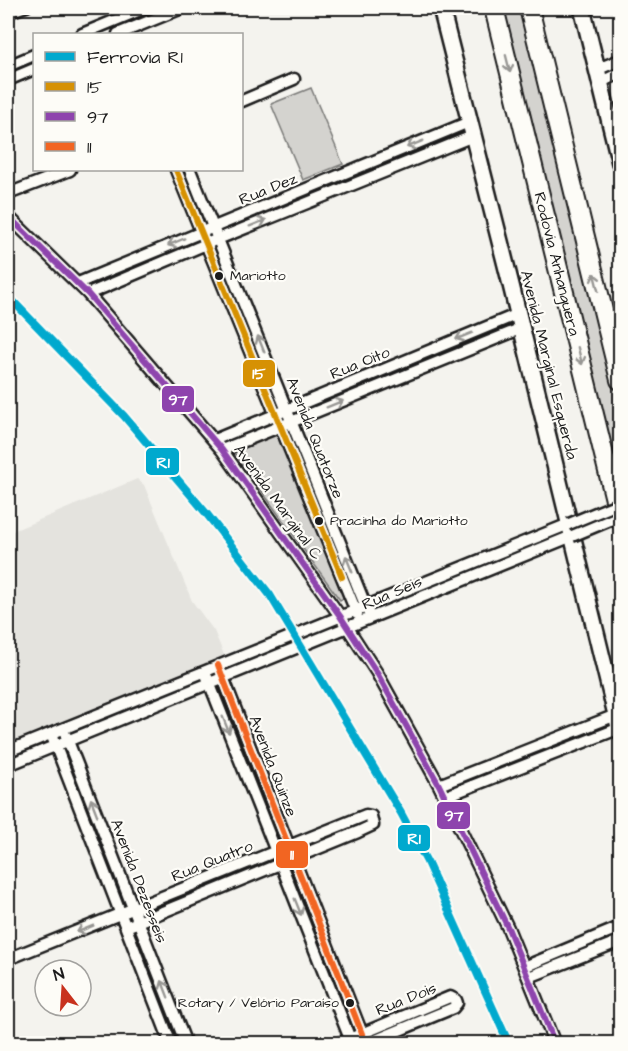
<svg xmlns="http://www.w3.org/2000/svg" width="628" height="1051" font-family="'Architects Daughter',sans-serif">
  <rect width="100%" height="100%" fill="#f4f3ee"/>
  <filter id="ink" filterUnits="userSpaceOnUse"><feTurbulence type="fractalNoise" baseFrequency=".0167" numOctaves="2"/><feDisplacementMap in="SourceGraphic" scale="12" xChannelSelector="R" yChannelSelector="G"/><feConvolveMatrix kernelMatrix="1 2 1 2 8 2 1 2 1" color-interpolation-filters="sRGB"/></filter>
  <g filter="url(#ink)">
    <path fill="#e4e3de" d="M137,479L144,485L192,601L214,631L227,662L8,751V533Z"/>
    <path fill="#d4d3cf" stroke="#787876" stroke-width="1.5" d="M501,8H522L620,408V491Z
      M311,88L343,164L303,180L271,104Z
      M279,431L344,598L340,600L337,596L233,451Z"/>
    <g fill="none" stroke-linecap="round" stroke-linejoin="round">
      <g stroke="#1c1c1c" stroke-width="10">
        <path id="lane" d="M390,9L395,8
          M8,12L11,14L28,8"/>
      </g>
      <g stroke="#1c1c1c" stroke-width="15">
        <path id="street" d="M82,34L145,8
          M118,34L182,8
          M8,66L34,55
          M598,69L620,60
          M8,80L34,69
          M601,82L620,73
          M242,101L294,79
          M176,170L357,614
          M190,170L368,612
          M8,194L70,170
          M8,216L88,294L222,450L340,616L377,673L439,785L508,928L555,1044
          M78,283L469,122
          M88,294L218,239L473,136
          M214,440L518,314
          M222,450L522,328
          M221,672L366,1044
          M207,677L352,1044
          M66,736L186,1044
          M53,739L171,1044
          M8,751L569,524
          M8,765L572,536
          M439,785L616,715
          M444,797L620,728
          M8,959L366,815L371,816L373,825L358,832L126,927
          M524,967L620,927
          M529,977L620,941
          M337,1044L450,997L456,1000L457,1003L453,1008L366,1044"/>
      </g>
      <g stroke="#1c1c1c" stroke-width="20">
        <path id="secondary" d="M441,8L511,285L620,731
          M582,8L620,163"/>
      </g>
      <g stroke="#1c1c1c" stroke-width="22">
        <path id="highway" d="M494,8L620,520
          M529,8L620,380"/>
      </g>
      <use href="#lane" stroke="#fdfcf7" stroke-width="5"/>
      <use href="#street" stroke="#fdfcf7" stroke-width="10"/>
      <use href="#secondary" stroke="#fdfcf7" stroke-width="15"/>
      <use href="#highway" stroke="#fdfcf7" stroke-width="18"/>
      <g stroke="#1c1c1c" stroke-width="15" stroke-linecap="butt">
        <path id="street-bridge" d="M569,524L620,503
          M572,536L620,516"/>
      </g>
      <use href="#street-bridge" stroke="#fdfcf7" stroke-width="10"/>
      <g stroke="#fdfcf7" stroke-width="10">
        <path id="bus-1" d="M176,170L342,577"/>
      </g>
      <g stroke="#fdfcf7" stroke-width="10">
        <path id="bus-2" d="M8,216L88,294L222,450L340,616L377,673L439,785L508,928L555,1044"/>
      </g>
      <g stroke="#fdfcf7" stroke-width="10">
        <path id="bus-3" d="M218,665L366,1044"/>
      </g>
      <use href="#bus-1" stroke="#d69104" stroke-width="6"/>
      <use href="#bus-2" stroke="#8e44ad" stroke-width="6"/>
      <use href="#bus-3" stroke="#f26522" stroke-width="6"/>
      <g stroke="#fdfcf7" stroke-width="12">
        <path id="rail-1" d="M8,296L124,416L206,513L270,595L401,813L427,862L509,1044"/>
      </g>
      <use href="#rail-1" stroke="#00a9ce" stroke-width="8"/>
    </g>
    <defs><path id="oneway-shaft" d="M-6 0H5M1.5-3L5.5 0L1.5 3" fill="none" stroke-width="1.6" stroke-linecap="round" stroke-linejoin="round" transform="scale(1.5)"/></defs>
    <g stroke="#989794">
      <use href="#oneway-shaft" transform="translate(508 64) rotate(76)"/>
      <use href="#oneway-shaft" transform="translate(415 144) rotate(158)"/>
      <use href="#oneway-shaft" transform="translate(258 223) rotate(-22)"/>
      <use href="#oneway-shaft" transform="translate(176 242) rotate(157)"/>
      <use href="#oneway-shaft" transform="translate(596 282) rotate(-104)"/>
      <use href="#oneway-shaft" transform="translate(464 336) rotate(158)"/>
      <use href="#oneway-shaft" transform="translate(261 344) rotate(-112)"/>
      <use href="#oneway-shaft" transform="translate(580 356) rotate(76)"/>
      <use href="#oneway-shaft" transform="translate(335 404) rotate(-22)"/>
      <use href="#oneway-shaft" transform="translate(349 564) rotate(-112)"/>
      <use href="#oneway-shaft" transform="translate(226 725) rotate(68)"/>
      <use href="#oneway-shaft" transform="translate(94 807) rotate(-111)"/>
      <use href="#oneway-shaft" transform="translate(298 907) rotate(68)"/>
      <use href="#oneway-shaft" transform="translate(85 929) rotate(158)"/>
      <use href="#oneway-shaft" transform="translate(165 989) rotate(-111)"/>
    </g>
  </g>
  <g fill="#1c1c1c" stroke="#fdfcf7" stroke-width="2">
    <circle cx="219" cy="276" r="5"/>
    <circle cx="319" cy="521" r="5"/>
    <circle cx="350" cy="1003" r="5"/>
  </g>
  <g text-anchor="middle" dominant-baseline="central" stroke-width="4.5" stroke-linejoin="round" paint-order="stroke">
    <g font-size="14" fill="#1c1c1c" stroke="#fdfcf7" text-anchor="start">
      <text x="230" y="276">Mariotto</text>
      <text x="330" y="521">Pracinha do Mariotto</text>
      <text x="339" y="1003" text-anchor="end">Rotary / Velório Paraíso</text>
    </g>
    <g font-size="16" fill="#1c1c1c" stroke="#fdfcf7">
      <text transform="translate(268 189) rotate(-22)">Rua Dez</text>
      <text transform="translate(557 264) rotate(76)">Rodovia Anhanguera</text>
      <text transform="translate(360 363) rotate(-22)">Rua Oito</text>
      <text transform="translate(549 365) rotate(76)">Avenida Marginal Esquerda</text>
      <text transform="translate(315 438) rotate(68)">Avenida Quatorze</text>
      <text transform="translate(278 502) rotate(54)">Avenida Marginal C</text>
      <text transform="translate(392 593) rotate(-23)">Rua Seis</text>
      <text transform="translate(273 766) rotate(69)">Avenida Quinze</text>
      <text transform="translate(212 861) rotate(-22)">Rua Quatro</text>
      <text transform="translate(139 881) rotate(69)">Avenida Dezesseis</text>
      <text transform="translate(406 999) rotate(-22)">Rua Dois</text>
    </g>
  </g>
  <g stroke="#fdfcf7" stroke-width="2">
    <rect x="242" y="359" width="34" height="29" rx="6" fill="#d69104"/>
    <rect x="161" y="385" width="34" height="28" rx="6" fill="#8e44ad"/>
    <rect x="145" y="447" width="35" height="29" rx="6" fill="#00a9ce"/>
    <rect x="436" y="801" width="35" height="29" rx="6" fill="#8e44ad"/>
    <rect x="397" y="824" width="34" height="28" rx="6" fill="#00a9ce"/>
    <rect x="275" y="840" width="34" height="29" rx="6" fill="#f26522"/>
  </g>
  <g font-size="16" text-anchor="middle" font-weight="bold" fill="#fff">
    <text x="259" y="379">15</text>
    <text x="178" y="405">97</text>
    <text x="163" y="468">R1</text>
    <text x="454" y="821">97</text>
    <text x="414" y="844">R1</text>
    <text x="292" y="860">11</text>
  </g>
  <rect width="628" height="1051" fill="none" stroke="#fdfcf7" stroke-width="30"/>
  <rect x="15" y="15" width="598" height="1021" fill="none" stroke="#1c1c1c" stroke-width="2" filter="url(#ink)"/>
  <rect x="33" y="33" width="210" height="138" fill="#fdfcf7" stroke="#a3a29f" stroke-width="1.5"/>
  <rect x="45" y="52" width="30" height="9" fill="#00a9ce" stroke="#a3a29f" stroke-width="1.5"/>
  <text x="87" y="63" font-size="18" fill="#1c1c1c">Ferrovia R1</text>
  <rect x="45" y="82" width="30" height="9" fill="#d69104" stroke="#a3a29f" stroke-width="1.5"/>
  <text x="87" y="93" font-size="18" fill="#1c1c1c">15</text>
  <rect x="45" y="112" width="30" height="9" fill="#8e44ad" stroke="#a3a29f" stroke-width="1.5"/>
  <text x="87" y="123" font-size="18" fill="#1c1c1c">97</text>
  <rect x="45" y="142" width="30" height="9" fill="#f26522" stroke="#a3a29f" stroke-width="1.5"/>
  <text x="87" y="153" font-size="18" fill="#1c1c1c">11</text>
  <g transform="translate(63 988) rotate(343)"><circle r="28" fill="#fdfcf7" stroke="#a3a29f" stroke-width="1.5"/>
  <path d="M0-4.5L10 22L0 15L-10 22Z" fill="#c8321e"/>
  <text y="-9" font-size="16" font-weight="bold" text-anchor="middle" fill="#1c1c1c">N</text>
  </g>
</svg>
